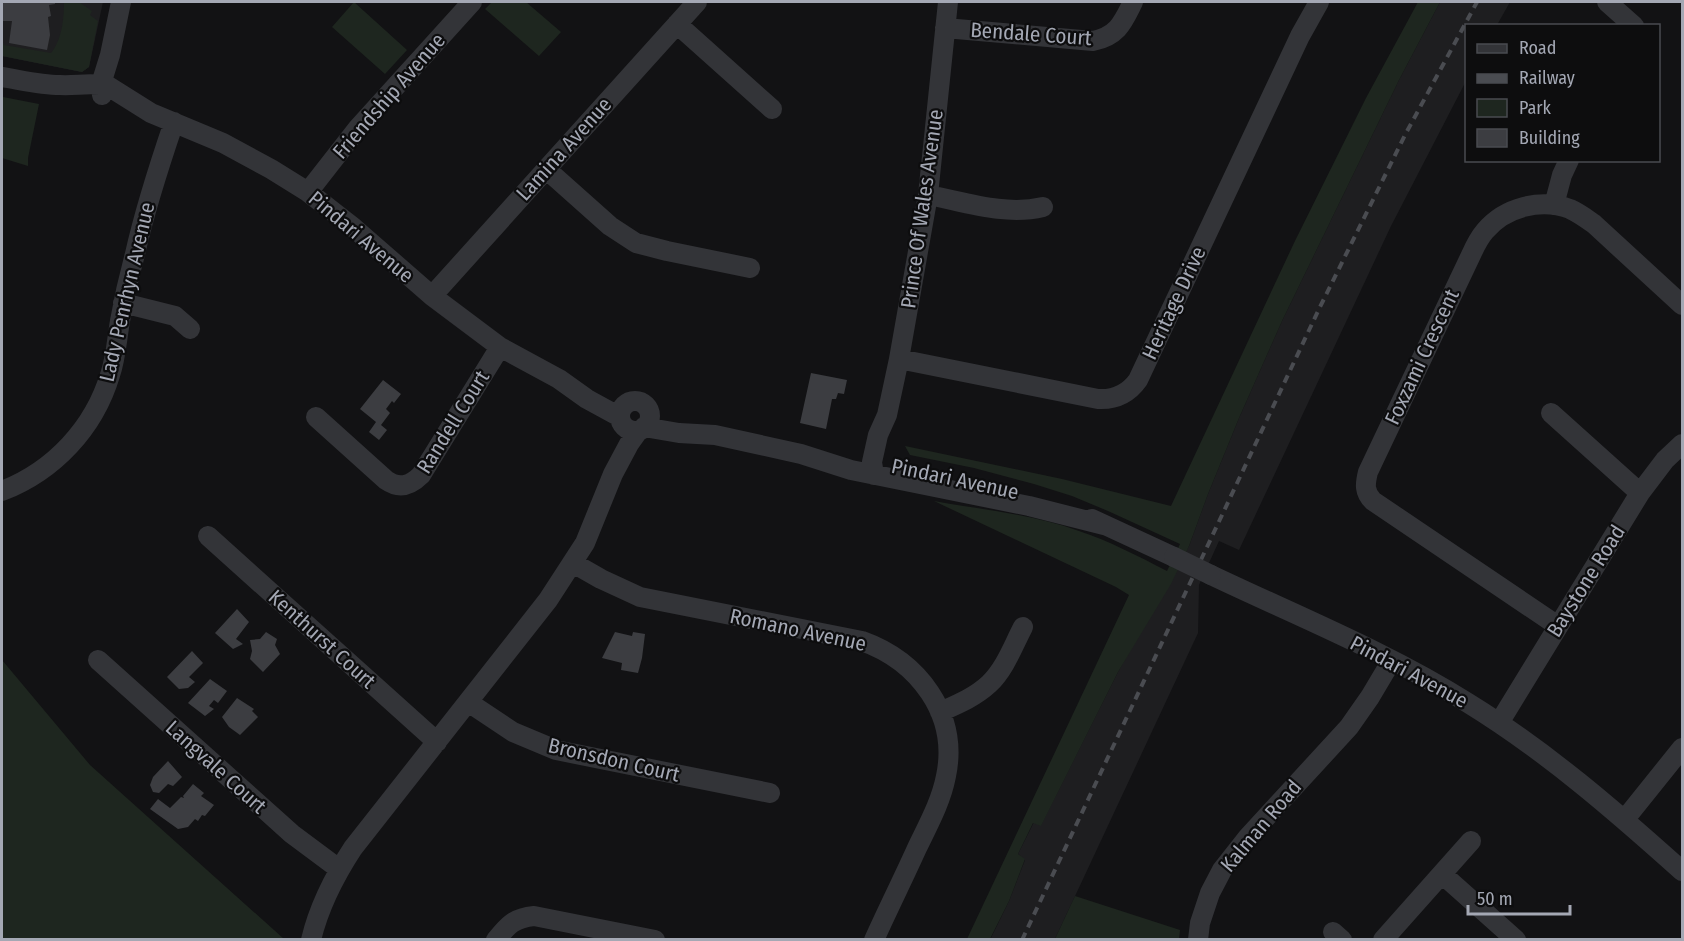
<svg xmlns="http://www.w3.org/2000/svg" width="1684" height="941" font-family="'Fira Sans Condensed',sans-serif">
  <rect width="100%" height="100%" fill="#121214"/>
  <path fill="#1e1e20" d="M2,2H103L89,67L82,72L2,56Z
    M1440,2H1510L1497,25L1466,26V81L1391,226L1239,550L1219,541L1199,585L1198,633L1055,939L990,940L1009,901L1025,860L1018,854L1034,822L1041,825L1118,672L1189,546L1208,494L1239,418L1282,321L1399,80Z"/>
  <path fill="#1e261f" d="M64,2H79L92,11L90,15L98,21L89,67L82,72L2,56V40L4,45L51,53C62,40 64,18 64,2Z
    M354,2L407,50L385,74L332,27Z
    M492,2H526L561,32L539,56L485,9Z
    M1418,2H1440L1399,80L1282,321L1239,418L1208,494L1189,546L1171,584L1118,672L1041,826L1033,823L1018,854L1025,859L1009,901L990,939H967L1129,595L1116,587L934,501C983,510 1032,514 1079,531C1109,541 1138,556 1167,571L1180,544L1108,511L1072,496L1034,484L974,468L910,455L905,446L1062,479L1171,506L1294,243L1366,98Z
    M3,97L39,104L28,158V166L2,158V99Z
    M2,660L90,765L284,939H2Z
    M1075,896L1180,930L1179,939H1055Z"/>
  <path fill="#3c3d41" d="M2,2H55V4L49,5L51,16L48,17L50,35L47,50L9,43L12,21H2Z
    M811,373L847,380L844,394L838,393L836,399H832L826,429L800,423Z
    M383,380L401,394L394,403L392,401L386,409L390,413L381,425L387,430L379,440L369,432L376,422L360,409Z
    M237,609L249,622L236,639L243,644L233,649L215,633Z
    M266,632L277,639L275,645L280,654L263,672L250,659L252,651L250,640L260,639Z
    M615,632L632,636L633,632L645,634L642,658L638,673L621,670L622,663L602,658Z
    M192,651L203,663L189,677L195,682L188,688L179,689L167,677Z
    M210,679L227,691L218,703L214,700L209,706L214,709L205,716L188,703Z
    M237,698L254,709L252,711L258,717L240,735L229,727L222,717Z
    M168,761L182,777L173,786L168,784L159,793L153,792L150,785L153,777Z
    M193,784L204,793L201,796L214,805L205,816L202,815L198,821L195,819L188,827L178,829L150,809L158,799L170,808L181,797L184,798L183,796Z"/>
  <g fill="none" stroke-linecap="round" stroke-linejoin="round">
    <path stroke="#333438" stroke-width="20" d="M1607,2L1634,26
      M677,24L772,109
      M945,28L1093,41C1118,36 1123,22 1133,2
      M2,77C21,80 40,85 60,85C76,86 93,82 108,86L151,113L223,143L271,169L308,192L354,228L432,296L500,347L559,379L587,399L620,417
      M102,95L101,84L110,55L121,2
      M546,169L610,226L636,243L667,251L750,268
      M308,192L358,128L472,2
      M928,195C965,202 1005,216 1043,207
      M1554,205L1562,175L1569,160
      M432,296L697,2
      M123,303L175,316L190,329
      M899,359L1098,399C1115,400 1128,394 1138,380L1300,36L1319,2
      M620 416a15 15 0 1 1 30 0a15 15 0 1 1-30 0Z
      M1551,413L1640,493
      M316,417L386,480C399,489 410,486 421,475L500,347
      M644,427L679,433L715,435L801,454L851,470L1029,506L1104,525
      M874,475L872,462L878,435L887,415L899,359L928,195L948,2
      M2,491C54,471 94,428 110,375C116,358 117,338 120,321C124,298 129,276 135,254C145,209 159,166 174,122
      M1092,519L1174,557
      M208,536L437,742
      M573,563L601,579L640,597L862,641C918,661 959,714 946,776C941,802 928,825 917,848C903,879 888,909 874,940
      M1211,575C1297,616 1387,652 1468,703C1546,751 1614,810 1682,871
      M1558,626L1373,501C1364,492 1365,484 1368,472L1471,255C1475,246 1479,238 1485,231C1505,207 1541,198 1570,209C1579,213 1587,219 1594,224L1682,305
      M98,660L292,834L339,869
      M468,702L513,732L556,750L770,793
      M940,712C958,704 975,697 989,684C1005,669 1013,646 1023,627
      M1499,723L1640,493L1665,460L1682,444
      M1625,819L1682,748
      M1442,874L1516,940
      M1333,932L1342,940
      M311,940C319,906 334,877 353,848L548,600L585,543L613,474L629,444L639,430
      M496,940C508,925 514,918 534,916L655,940
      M1198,940L1200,923L1210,893L1222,870L1248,837L1349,727L1370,697L1392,660
      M1383,940L1471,841"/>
    <path stroke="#4a4c51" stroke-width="4" stroke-dasharray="8 6" stroke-linecap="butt" d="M1022,940L1319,309L1405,135L1477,2"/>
    <path stroke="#333438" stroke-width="20" d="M1174,557L1211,575"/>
  </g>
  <g text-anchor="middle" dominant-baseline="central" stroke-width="4.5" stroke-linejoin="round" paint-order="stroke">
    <g font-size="21" fill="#a4a8b4" stroke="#0d0d0e">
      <text transform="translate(1031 34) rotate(4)">Bendale Court</text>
      <text transform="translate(389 96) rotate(-49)">Friendship Avenue</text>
      <text transform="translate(564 149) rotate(-48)">Lamina Avenue</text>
      <text transform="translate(922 209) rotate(-82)">Prince Of Wales Avenue</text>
      <text transform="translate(361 237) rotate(40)">Pindari Avenue</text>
      <text transform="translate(127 292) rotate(-77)">Lady Penrhyn Avenue</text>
      <text transform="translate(1174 303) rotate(-65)">Heritage Drive</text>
      <text transform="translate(1422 357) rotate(-65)">Foxzami Crescent</text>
      <text transform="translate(453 422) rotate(-58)">Randell Court</text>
      <text transform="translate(955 479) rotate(12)">Pindari Avenue</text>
      <text transform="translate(1586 581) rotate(-58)">Baystone Road</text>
      <text transform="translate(798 630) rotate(12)">Romano Avenue</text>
      <text transform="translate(322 639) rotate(42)">Kenthurst Court</text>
      <text transform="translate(1409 672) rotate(28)">Pindari Avenue</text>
      <text transform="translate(614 760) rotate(13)">Bronsdon Court</text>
      <text transform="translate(216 767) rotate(42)">Langvale Court</text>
      <text transform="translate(1261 826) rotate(-50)">Kalman Road</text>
    </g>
  </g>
  <rect width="1684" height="941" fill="none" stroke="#a4a8b4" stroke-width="6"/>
  <rect x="1465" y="24" width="195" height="138" fill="#0d0d0e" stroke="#494b50" stroke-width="1.5"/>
  <rect x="1477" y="44" width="30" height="9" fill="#333438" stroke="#494b50" stroke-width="1.5"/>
  <text x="1519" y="54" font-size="18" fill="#a4a8b4">Road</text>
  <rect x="1477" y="74" width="30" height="9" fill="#4a4c51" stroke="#494b50" stroke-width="1.5"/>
  <text x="1519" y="84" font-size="18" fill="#a4a8b4">Railway</text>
  <rect x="1477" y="99" width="30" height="18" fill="#1e261f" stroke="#494b50" stroke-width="1.5"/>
  <text x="1519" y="114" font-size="18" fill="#a4a8b4">Park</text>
  <rect x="1477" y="129" width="30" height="18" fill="#3c3d41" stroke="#494b50" stroke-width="1.5"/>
  <text x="1519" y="144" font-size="18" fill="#a4a8b4">Building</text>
  <path d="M1468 905v9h102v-9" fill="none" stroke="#a4a8b4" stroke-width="3"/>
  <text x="1477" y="905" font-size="18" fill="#a4a8b4" stroke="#0d0d0e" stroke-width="4.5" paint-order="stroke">50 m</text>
</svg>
